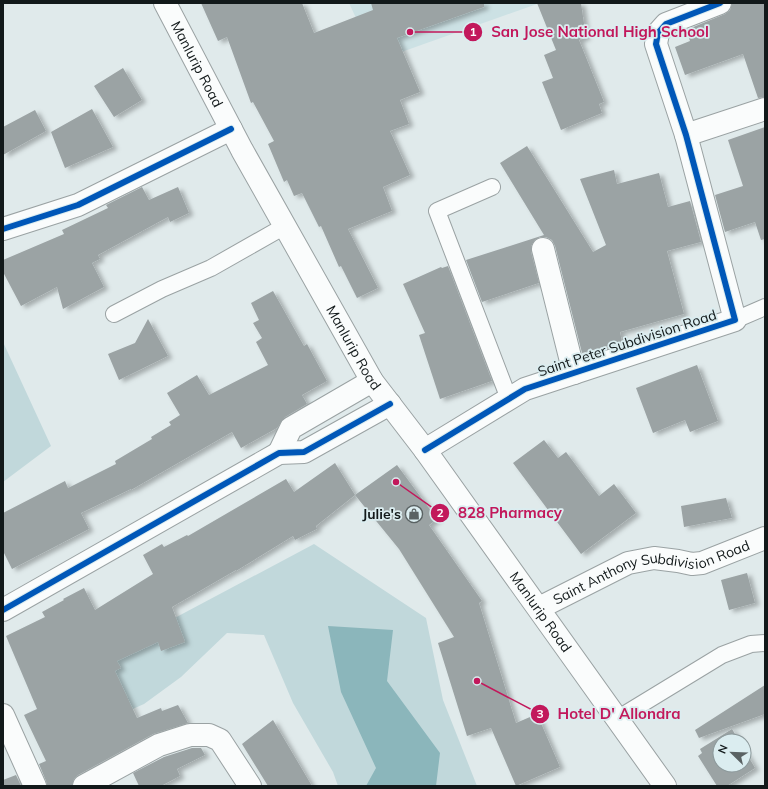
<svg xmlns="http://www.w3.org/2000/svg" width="768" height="789" font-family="Mulish,sans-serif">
  <defs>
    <filter id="shadow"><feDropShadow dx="4.5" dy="2.5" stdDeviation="2" flood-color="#0004"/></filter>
  </defs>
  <rect width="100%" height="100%" fill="#e0eaeb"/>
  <path fill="#cce1e4" d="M349,3H540L376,61Z"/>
  <path fill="#c1d8db" d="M3,342L51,446L3,482Z
    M314,544L426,618L443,700L477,786H338L333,772L293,703L264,635L227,633L181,677L144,704L101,723L75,671Z"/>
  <path fill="#8bb6bb" d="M328,626L393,630L387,681L440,753L436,786H366L376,768L341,692Z"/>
  <path fill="#9ba3a4" filter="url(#shadow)" d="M201,3H302L314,33L373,10L371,3H484V7L397,38L420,92L400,100L409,124L390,131L410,175L383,187L392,211L348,229L378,288L357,298L341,266L339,267L321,226L319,227L302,193L294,196L287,180L284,182L268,144L274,141L253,102L251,103L227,37L218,41Z
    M537,3H581L586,37L579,40L604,102L599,104L602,113L561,130L542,82L553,78L544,55L556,50Z
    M732,3H765V97L758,98L743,54L685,75L675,47L690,41L686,30L725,14L730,10Z
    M123,68L142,100L114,117L94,86Z
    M92,109L113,147L65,168L51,132Z
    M35,110L46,131L3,155V127Z
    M765,127V239L761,240L755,222L725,232L715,195L743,186L728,140Z
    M527,146L593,252L606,245L580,179L614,170L617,184L659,173L668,207L690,201L701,242L667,251L684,314L620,332L622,342L582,353L555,246L552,240L546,237H540L535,240L531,246V252L539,283L482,302L466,260L544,235L500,163Z
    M142,187L149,200L178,187L189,213L170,222L168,217L98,255L100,259L92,263L104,287L63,309L57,287L21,306L3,272V260L64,234L62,230L108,208L106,205Z
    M448,266L492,381L440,399L419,335L425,333L403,284L441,267L442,268Z
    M273,291L304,346L307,344L327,381L302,395L307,404L285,417L277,428L241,448L232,432L131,490V489L81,513L89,529L12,569L3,551V513L65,481L68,488L116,464L115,461L152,439L151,437L171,425L169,422L180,415L167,393L197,375L209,395L268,365L256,342L262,338L253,323L259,320L251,303Z
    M148,319L168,356L119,380L108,354L135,343Z
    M697,365L718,421L690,432L685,420L653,433L636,388Z
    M544,440L558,458L566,452L599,496L614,484L636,513L581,554L513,463Z
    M335,463L355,495L316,526L317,529L295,540L293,536L236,571V570L172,607L185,642L161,651L158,642L117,661L121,668L115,671L137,718L161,708L162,711L178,705L188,723L153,734L78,775L74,779L72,785L47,786L46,781L39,764L46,761L24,715L37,709L6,636L45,617L42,612L64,600L63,599L84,588L95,610L153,574L143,555L162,544L164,547L187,535L188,536L286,479L294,492Z
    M397,465L437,519L429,525L482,601L479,603L516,723L537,714L560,767L516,786L491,728L467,736L438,643L454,637L399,549L355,495Z
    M726,498L732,518L684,527L681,506Z
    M747,573L755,603L729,610L721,580Z
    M765,685V714L699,738L695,730Z
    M273,720L312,786H268L242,744Z
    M732,729L739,741H720V765H744V749L755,768L727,786H717L698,756L702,753L700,749Z
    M192,748H201L205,755L177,769L180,776L161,786H139L133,773L164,757Z
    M16,775L21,786H3V780Z"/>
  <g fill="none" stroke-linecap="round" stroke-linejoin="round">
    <g stroke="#9aa2a3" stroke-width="18">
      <path id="lane" d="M492,187L437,211L509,399
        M114,314L162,289L211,268L285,226
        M735,320L765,307
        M617,719L722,655L751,644L765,643"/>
    </g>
    <g stroke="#9aa2a3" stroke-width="24">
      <g id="street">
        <path d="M686,135L765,109"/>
        <path d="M3,229L78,205L231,129"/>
        <path d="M543,249L574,373"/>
        <path d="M425,450L525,389L735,320L686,135L656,44L658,33L666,24L720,3"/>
        <path d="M279,453L291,428L372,381"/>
        <path id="s1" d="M539,608L628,563L654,558L678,561L692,564L702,563L765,538"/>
        <path d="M3,610L279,453L304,452L390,404"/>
        <path d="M3,715L35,786"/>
        <path d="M84,786L159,745L190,735H209L220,740L250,786"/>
      </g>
    </g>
    <g stroke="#9aa2a3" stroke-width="24">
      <g id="secondary">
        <path id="s2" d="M165,3L242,150L372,381L425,450L665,786"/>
      </g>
    </g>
    <use href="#lane" stroke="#fafcfc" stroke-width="16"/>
    <use href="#street" stroke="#fafcfc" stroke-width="22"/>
    <use href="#secondary" stroke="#fafcfc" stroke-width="22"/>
    <g stroke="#dbedf0" stroke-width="8">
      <path id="cycleway" d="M3,229L78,205L231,129
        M425,450L525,389L735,320L686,135L656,44L658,33L666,24L720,3
        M3,610L279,453L304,452L390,404"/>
    </g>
    <use href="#cycleway" stroke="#0057b8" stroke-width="6"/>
  </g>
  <defs>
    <g id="shop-ring" transform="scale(0.9)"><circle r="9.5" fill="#dbedf0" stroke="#5a6263" stroke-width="1.5"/><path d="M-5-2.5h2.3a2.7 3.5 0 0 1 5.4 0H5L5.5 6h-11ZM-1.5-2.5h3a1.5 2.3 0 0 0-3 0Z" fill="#5a6263"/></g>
  </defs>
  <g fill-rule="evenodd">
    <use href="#shop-ring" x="414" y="514"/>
  </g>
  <g text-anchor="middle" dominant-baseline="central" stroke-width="3.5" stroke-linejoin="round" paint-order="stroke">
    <g font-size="14" fill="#12191a" stroke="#dbedf0">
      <text stroke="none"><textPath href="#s2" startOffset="69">Manlurip Road</textPath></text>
      <text transform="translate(627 343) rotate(-18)">Saint Peter Subdivision Road</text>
      <text stroke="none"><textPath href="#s2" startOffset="393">Manlurip Road</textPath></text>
      <text stroke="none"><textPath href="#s1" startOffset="121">Saint Anthony Subdivision Road</textPath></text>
      <text stroke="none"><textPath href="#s2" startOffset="717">Manlurip Road</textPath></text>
    </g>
    <g font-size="14" font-weight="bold" fill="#12191a" stroke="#dbedf0" text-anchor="end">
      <text x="401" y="514">Julie's</text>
    </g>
  </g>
  <path fill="none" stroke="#c2185b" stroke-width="1.5" d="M410 32L473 32M396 482L440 513M477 681L540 714"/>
  <g fill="#c2185b" stroke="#dbedf0" stroke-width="1.5">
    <circle cx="410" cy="32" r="4"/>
    <circle cx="396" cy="482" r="4"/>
    <circle cx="477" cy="681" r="4"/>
    <circle cx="473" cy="32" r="10"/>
    <circle cx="440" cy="513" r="10"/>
    <circle cx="540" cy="714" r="10"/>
  </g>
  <g font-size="12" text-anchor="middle" font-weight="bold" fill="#fff">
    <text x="473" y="36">1</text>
    <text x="440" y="517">2</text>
    <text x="540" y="718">3</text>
  </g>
  <g font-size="15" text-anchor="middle" font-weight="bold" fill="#c2185b" stroke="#dbedf0" stroke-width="3.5" stroke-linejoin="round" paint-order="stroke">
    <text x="600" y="37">San Jose National High School</text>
    <text x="510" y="518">828 Pharmacy</text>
    <text x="619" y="719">Hotel D' Allondra</text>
  </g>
  <rect width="768" height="789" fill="none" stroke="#12191a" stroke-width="8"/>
  <g transform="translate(732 753) rotate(293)"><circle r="19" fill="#dbedf0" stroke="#8b989a"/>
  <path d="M0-3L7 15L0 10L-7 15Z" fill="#5a6263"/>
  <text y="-6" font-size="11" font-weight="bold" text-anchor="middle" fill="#12191a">N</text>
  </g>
</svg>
